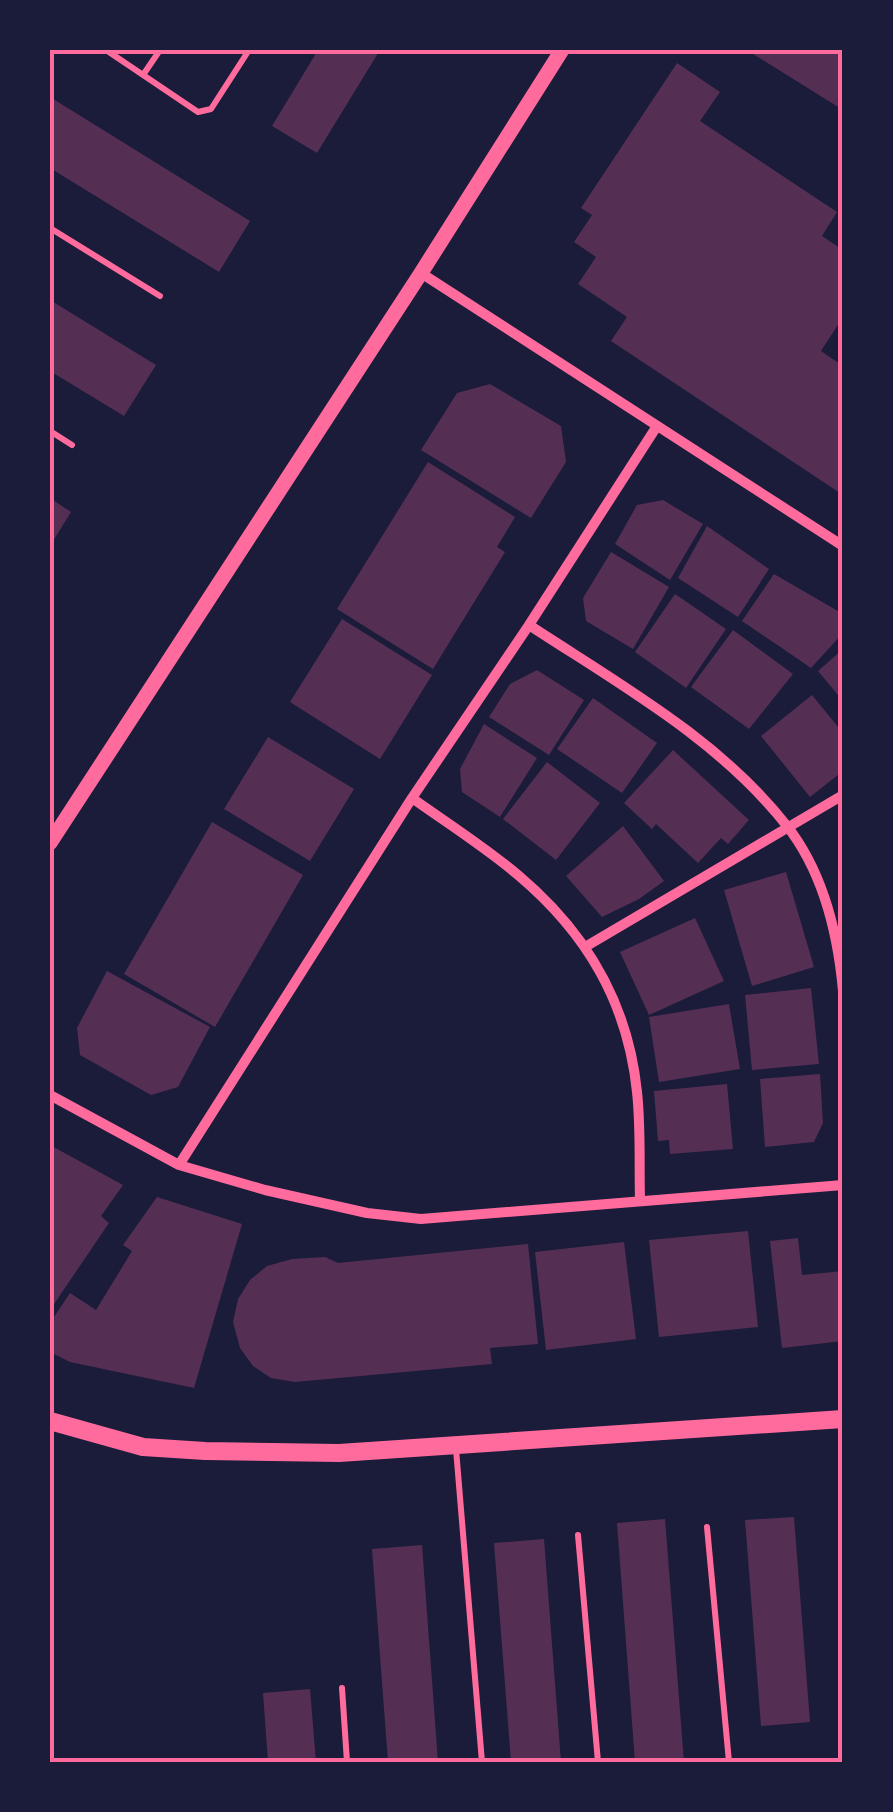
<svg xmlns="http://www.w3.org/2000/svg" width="893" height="1812" font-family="'Space Grotesk',sans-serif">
  <rect width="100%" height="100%" fill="#1b1b3a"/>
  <path fill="#542f53" d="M318,50H380L317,153L272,126Z
    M747,50L843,51V110Z
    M677,63L720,92L700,121L837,212L822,236L843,250V317L821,351L843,366V495L611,341L627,317L578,284L596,257L574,242L592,215L581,208Z
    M50,97L250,221L219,272L50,168Z
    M50,300L156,365L124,416L50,371Z
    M490,384L561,426L566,462L531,518L421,450L457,393Z
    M428,462L515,517L497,547L505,552L433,669L337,609Z
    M50,498L71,512L50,546Z
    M663,500L703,524L670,580L615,544L637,505Z
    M707,526L769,569L738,617L678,578Z
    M611,552L669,587L633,649L586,621L583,598Z
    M774,574L843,614V633L811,668L742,621Z
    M675,594L726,629L686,688L635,652Z
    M342,619L432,675L380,759L290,702Z
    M733,630L793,674L749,729L691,687Z
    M843,649V701L818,671Z
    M537,670L584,700L549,755L489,717L510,684Z
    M812,695L843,733V771L810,797L761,736Z
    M593,698L657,743L622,793L557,749Z
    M484,724L537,758L500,817L462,792L460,769Z
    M268,737L354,789L310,861L224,809Z
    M673,750L749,820L728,844L721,838L698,863L656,824L652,829L624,803Z
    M547,762L600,803L556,860L503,819Z
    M212,822L303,875L215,1027L124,974Z
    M623,826L664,881L639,899L602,917L566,876Z
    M786,872L814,967L752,986L724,890Z
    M695,918L724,981L649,1015L620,952Z
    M107,971L210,1027L178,1087L151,1095L80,1055L77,1028Z
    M811,988L819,1064L752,1070L745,995Z
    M729,1004L740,1069L659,1082L649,1017Z
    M820,1074L823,1123L814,1142L765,1147L760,1079Z
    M727,1084L733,1149L670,1154L669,1140L658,1141L654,1091Z
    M50,1145L123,1185L101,1216L109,1223L50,1310Z
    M157,1197L242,1224L194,1388L70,1362L50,1352V1323L70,1293L96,1310L132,1251L123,1245Z
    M748,1231L758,1327L659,1337L649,1240Z
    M798,1238L802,1275L843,1271V1341L782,1348L770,1241Z
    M624,1242L636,1339L546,1350L535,1252Z
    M528,1244L538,1344L490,1348L492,1364L295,1382L271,1378L253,1366L240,1348L233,1322L238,1299L250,1280L267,1266L292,1259L325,1257L338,1263Z
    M794,1517L810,1722L761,1726L745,1520Z
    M665,1519L684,1762H635L617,1523Z
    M544,1539L561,1762H511L494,1543Z
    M422,1545L438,1762H388L372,1549Z
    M310,1689L316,1762H268L263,1693Z"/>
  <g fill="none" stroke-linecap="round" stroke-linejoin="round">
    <path stroke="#ff6b9d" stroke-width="6" d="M106,50L198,112L211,109L249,50
      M143,75L160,50
      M50,228L160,296
      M50,431L72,445
      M456,1449L482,1762
      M707,1527L729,1762
      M578,1535L598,1762
      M342,1688L347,1762"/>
    <path stroke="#ff6b9d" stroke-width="10" d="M421,273L843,546
      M529,625C619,684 720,740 787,826C823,872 838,935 843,991
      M412,798C447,823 485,847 518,875C587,933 628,1003 637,1092C641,1128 639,1165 640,1200
      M585,947L843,795
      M50,1095L179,1165L265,1190L367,1213L421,1219L843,1185
      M179,1165L412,798L529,625L657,426"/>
    <path stroke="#ff6b9d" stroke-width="15" d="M50,843L421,273L562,50"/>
    <path stroke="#ff6b9d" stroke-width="18" d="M50,1421L143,1447L205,1451L339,1453L843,1419"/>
  </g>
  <rect width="893" height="1812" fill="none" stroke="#1b1b3a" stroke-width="105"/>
  <rect x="52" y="52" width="788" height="1708" fill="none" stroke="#ff6b9d" stroke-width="4"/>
</svg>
